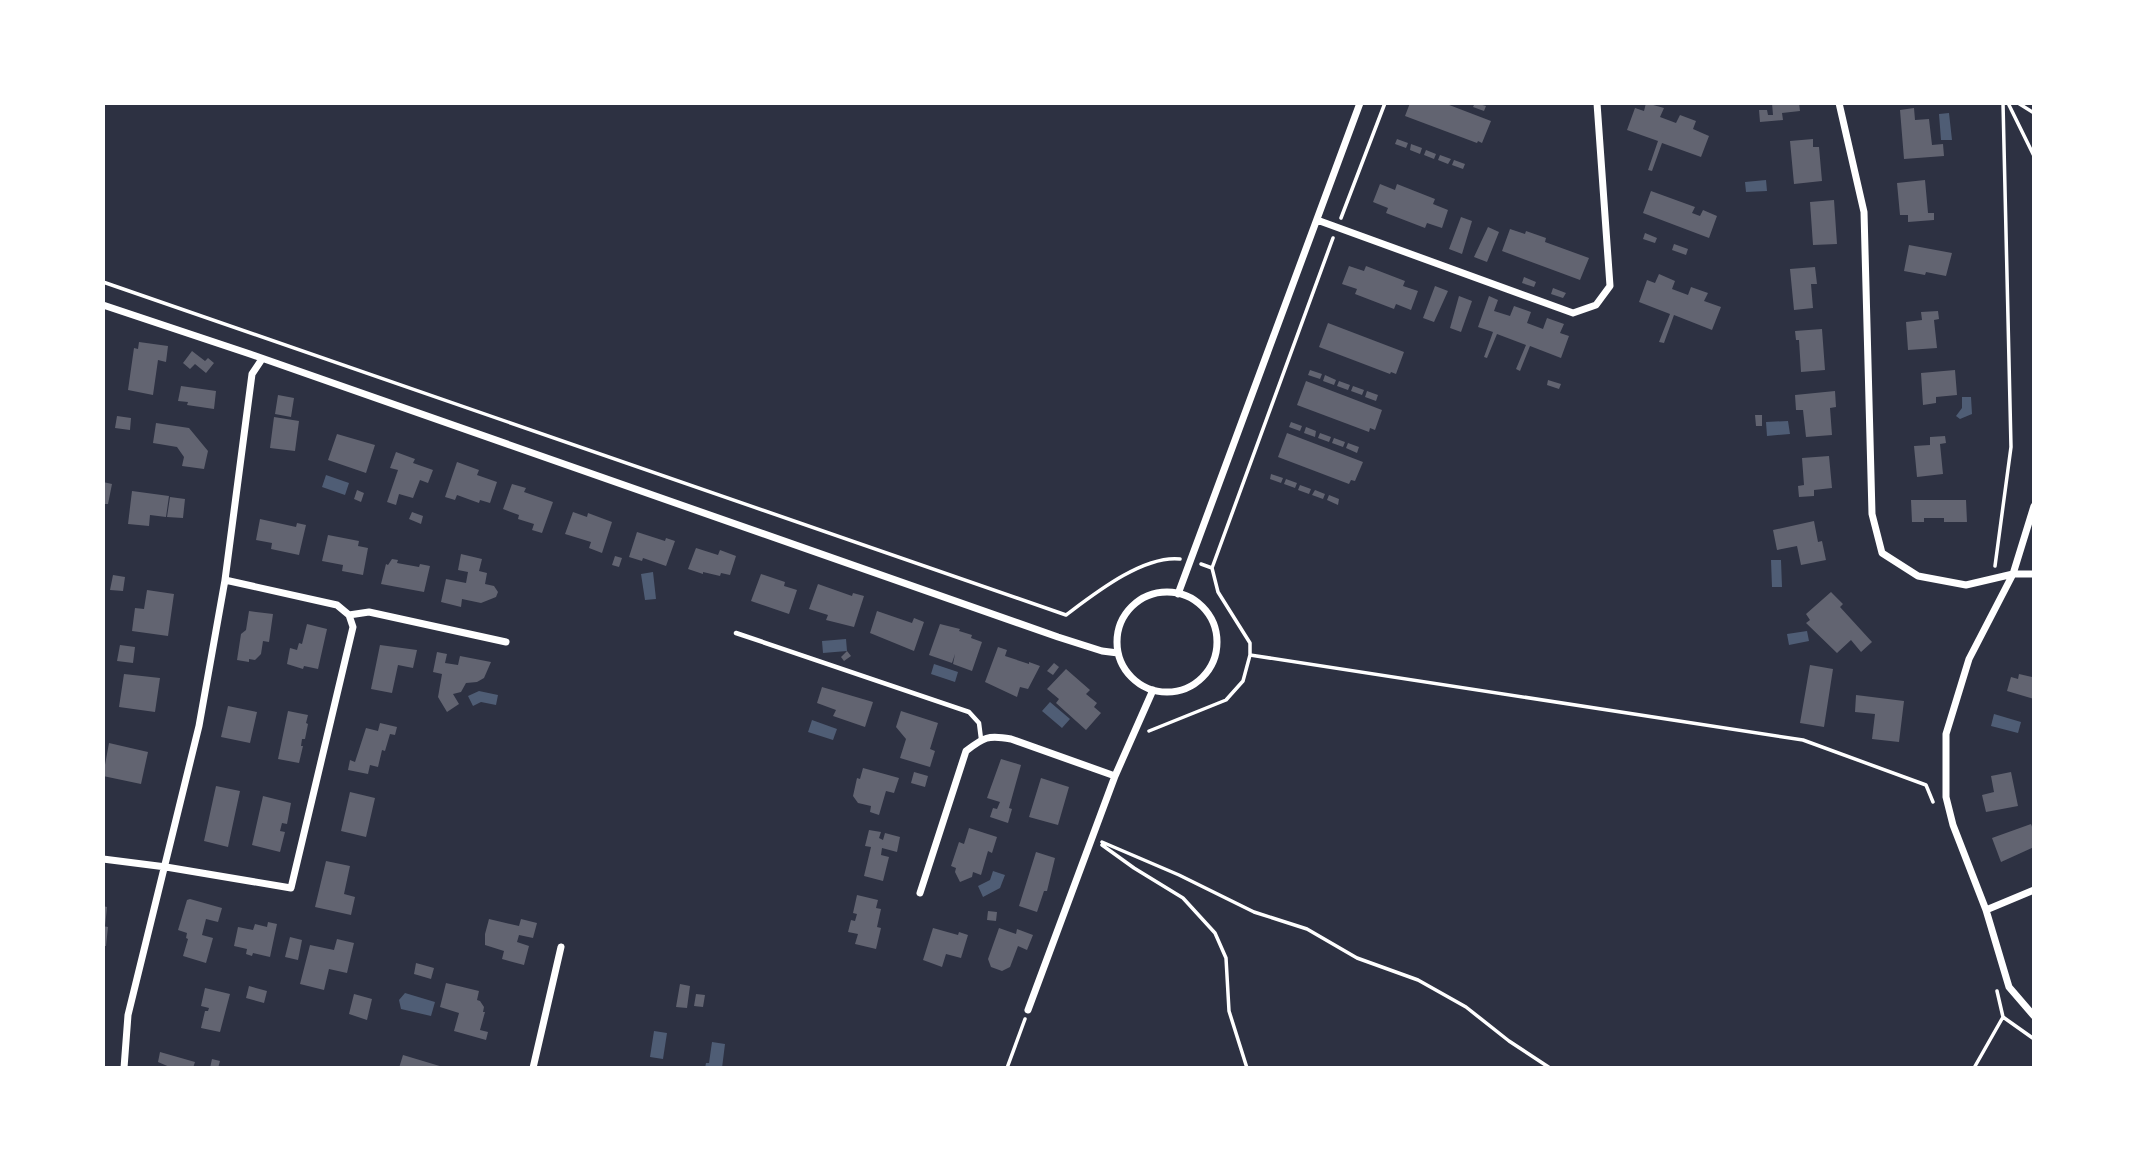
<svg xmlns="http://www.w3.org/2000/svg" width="2137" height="1171" font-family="'Titillium Web',sans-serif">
  <rect width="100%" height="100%" fill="#2d3142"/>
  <path fill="#4f5d75" d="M1949,113L1952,140H1941L1939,114Z
    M1766,180L1767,191L1746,192L1745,182Z
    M1962,397H1971L1972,414L1960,419L1956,416L1962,408Z
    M1788,421L1790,434L1767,436L1766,422Z
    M326,475L349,483L345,495L322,487Z
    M1771,560H1781L1782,587H1772Z
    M653,572L656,599L645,600L641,574Z
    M1807,631L1809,641L1789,645L1787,634Z
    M846,639L847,651L823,653L822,641Z
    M934,664L958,672L955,682L931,674Z
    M479,691L498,695L496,705L481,702L473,706L468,696Z
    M1050,702L1070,719L1062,728L1042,711Z
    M1994,714L2021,722L2018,733L1991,726Z
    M812,720L837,729L833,740L808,732Z
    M993,871L1005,875L1000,888L983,897L978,886L990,880Z
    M405,993L435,1002L431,1016L401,1009L399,1000Z
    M654,1031L667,1033L663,1059L650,1057Z
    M712,1042L725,1044L722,1068H705L706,1063H709Z"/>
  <path fill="#626471" d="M1410,103H1444L1491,121L1482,143L1478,141L1477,143L1405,116Z
    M1475,103L1486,106L1484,111L1473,107Z
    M1646,103L1664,108L1660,117L1676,123L1680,115L1696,121L1693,129L1709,136L1701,157L1662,143L1652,171L1648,170L1658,141L1627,130L1635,108L1644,111Z
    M1772,103H1799L1800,111L1782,113L1783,120L1760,122L1759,110H1767L1768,115H1773Z
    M1914,108L1915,120L1929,119L1932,145L1943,144L1944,156L1904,159L1900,110Z
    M1397,139L1408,143L1406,148L1395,144Z
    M1813,139V147H1819L1822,181L1794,184L1790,141Z
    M1411,144L1422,148L1420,154L1410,150Z
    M1426,150L1436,154L1434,159L1424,155Z
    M1440,155L1451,159L1448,164L1438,160Z
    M1454,160L1465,164L1463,169L1452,165Z
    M1925,180L1928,213H1934V220L1908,222V215H1900L1897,183Z
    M1380,184L1395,190L1397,184L1435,199L1433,204L1448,210L1442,228L1427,223L1425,228L1386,213L1388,208L1373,202Z
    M1651,191L1695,207L1692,213L1700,216L1703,210L1717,216L1709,238L1643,213Z
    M1834,200L1837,244L1813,245L1810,202Z
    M1461,217L1472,221L1462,254L1449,249Z
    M1488,227L1499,232L1487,262L1474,257Z
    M1510,229L1525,234L1526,231L1546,238L1545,242L1589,258L1580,280L1502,251Z
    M1645,233L1657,238L1655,243L1643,239Z
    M1674,244L1688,249L1686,255L1672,250Z
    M1909,245L1952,253L1946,276L1926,272L1925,275L1904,271Z
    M1349,266L1364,271L1366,266L1405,281L1403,286L1418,291L1411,310L1396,304L1394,309L1355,294L1357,289L1342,284Z
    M1815,267L1817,284H1811L1813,308L1794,310L1790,269Z
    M1659,274L1675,281L1672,289L1688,295L1691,287L1708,293L1704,301L1721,307L1712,330L1674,315L1664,343L1659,342L1670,314L1639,302L1647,280L1655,283Z
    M1524,277L1536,282L1534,287L1522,283Z
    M1435,286L1448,291L1434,322L1423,318Z
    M1553,288L1566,293L1563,298L1551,294Z
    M1459,296L1472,301L1461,332L1450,328Z
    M1489,296L1498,300L1494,311L1510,316L1514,306L1531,312L1527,323L1543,329L1547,318L1564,324L1560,333L1569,336L1561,358L1530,346L1520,371L1516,369L1526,345L1497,334L1487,358L1484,357L1493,332L1478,327Z
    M1938,311L1939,319L1934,320L1937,348L1908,350L1906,322L1922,320L1921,312Z
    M1328,323L1404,352L1396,374L1391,372L1390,374L1319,347Z
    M1822,329L1825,370L1801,372L1799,340H1796L1795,331Z
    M139,342L168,346L166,362L158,360L153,395L128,390L134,348L138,349Z
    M192,351L205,361L208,358L214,363L206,373L195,364L190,369L183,363Z
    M1310,370L1322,374L1320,379L1308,375Z
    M1955,370L1957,395L1936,397V403L1923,405L1921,373Z
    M1325,375L1336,380L1334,385L1323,381Z
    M1548,380L1561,384L1559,389L1547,385Z
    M1306,381L1382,410L1375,430L1370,428L1369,432L1297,405Z
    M1339,381L1350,385L1348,390L1337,386Z
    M181,386L216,391L214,409L187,405L188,402L178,401Z
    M1353,386L1364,390L1362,395L1351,391Z
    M1367,391L1378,395L1376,401L1365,397Z
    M1835,391L1836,407L1830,408L1832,435L1806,437L1803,410H1796L1795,395Z
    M278,395L294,398L291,417L275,414Z
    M1755,415H1762V426H1756Z
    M117,416L131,418L130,430L115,428Z
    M274,417L299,421L295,451L270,448Z
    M1291,422L1302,426L1300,431L1289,427Z
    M156,423L189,428L208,451L204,469L182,466L184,457L177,447L153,443Z
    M1306,427L1316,431L1315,437L1304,433Z
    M1287,433L1363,462L1355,481L1351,480L1349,484L1278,457Z
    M1320,433L1331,437L1329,442L1318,438Z
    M337,434L375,445L366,473L328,460Z
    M1945,436L1946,443L1940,444L1943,474L1917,477L1914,446L1930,445V437Z
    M1334,438L1345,442L1343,447L1332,443Z
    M1348,443L1359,447L1357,453L1346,448Z
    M396,452L415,459L413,463L433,470L428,483L420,480L413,498L399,494L396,505L387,502L398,470L390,468Z
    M1829,456L1832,488L1814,490V496L1799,497L1798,486L1804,485L1802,458Z
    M457,462L479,470L477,475L497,482L490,503L480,500L479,503L457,495L455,500L445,497Z
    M1271,474L1283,478L1281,483L1270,479Z
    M1286,479L1297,483L1295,488L1284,484Z
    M103,482L112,484L108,504H103Z
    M512,484L526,488L524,492L553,502L542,533L532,530L534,524L518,519L519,515L503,509Z
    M1300,485L1311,489L1309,494L1298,490Z
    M357,490L364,493L361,502L354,499Z
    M1315,490L1325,494L1323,499L1312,495Z
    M132,491L169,496L166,517L150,515L149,526L128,524Z
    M1329,495L1339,499L1338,505L1327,500Z
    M170,497L185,499L183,518L167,517Z
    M1911,500H1966L1967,522H1944V518H1924V522H1912Z
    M412,512L423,516L421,524L409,519Z
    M573,512L587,517L588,513L612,522L602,553L589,548L591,542L565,534Z
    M260,519L296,527L297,523L306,525L299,555L271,549L272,543L256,540Z
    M1814,521L1818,542L1822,541L1826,560L1801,565L1797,546L1777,550L1773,530Z
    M637,532L665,541L666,538L675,541L666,566L643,558L642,561L629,557Z
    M328,535L359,541L358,546L368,548L363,575L342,571L343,565L322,561Z
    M696,548L718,555L720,550L736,556L730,575L721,573L720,576L703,572V574L688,569Z
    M461,554L482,559L479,571L487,573L485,584L494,586L498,592L496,597L481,603L462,599L461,607L441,602L446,579L466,583L468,572L458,570Z
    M615,556L622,558L619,567L612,565Z
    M392,559L398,560L397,563L419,567L420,564L430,566L424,592L381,584L386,564L388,565Z
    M761,574L785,582L784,586L797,590L789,614L751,601Z
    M113,575L125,577L123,591L110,590Z
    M818,584L852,596L853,593L864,596L854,627L826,620L828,615L809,609Z
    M147,590L174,594L168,636L132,631L135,608L144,609Z
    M1831,592L1843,604L1840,607L1872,642L1861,652L1851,640L1837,653L1806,623L1810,620L1806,614Z
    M249,611L273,614L269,642L263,641L261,654L255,660L249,659V662L237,660L241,634L246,630Z
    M877,611L912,623L914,618L924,622L914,651L870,633Z
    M307,624L327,629L318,669L304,666L303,669L287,664L290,648L297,650L299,643L302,644Z
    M940,624L960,629L959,631L972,635L971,638L982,642L972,671L953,664L955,654L952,663L929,655Z
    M120,645L135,647L133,663L117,661Z
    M380,645L417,650L413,668L398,665L392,693L371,689Z
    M998,647L1007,650L1005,656L1029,664V662L1040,666L1028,689L1020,687L1017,697L985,682Z
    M847,651L851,656L844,661L841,657Z
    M437,652L447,654L445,663L458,665L460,656L491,662L484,678L477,682L466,683L461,692L453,694L459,704L447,712L438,697L442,674L433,672Z
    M1054,663L1059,667L1053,675L1047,671Z
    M1810,665L1833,669L1824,727L1800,723Z
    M1066,669L1090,690L1086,694L1097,703L1094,707L1101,713L1086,730L1056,703L1059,699L1047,689Z
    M124,674L160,678L155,712L119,707Z
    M2019,674L2032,677L2034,699L2007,691L2011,677L2018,679Z
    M822,687L873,702L865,727L833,716L836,710L817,703Z
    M1856,695L1904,701L1899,742L1872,739L1875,714L1855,712Z
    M228,706L257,712L250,743L221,737Z
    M288,711L308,715L306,723L308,724L305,739H302L301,746H303L299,763L278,759Z
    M901,711L938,723L930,749L935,751L930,767L900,758L906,739L896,727Z
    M380,723L397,727L395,735L390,734L385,751L382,750L378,767L370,765L368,774L348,770L350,760L355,762L366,728L378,731Z
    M109,743L148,752L141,784L103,776Z
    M1001,759L1021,765L1009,808L1012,809L1008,823L990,817L993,808L997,809L1000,802L987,798Z
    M863,768L899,778L894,793L886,791L879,815L870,812L871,806L858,803L853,796L857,778L860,779Z
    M914,772L928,776L925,787L911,783Z
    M2011,772L2018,806L1986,812L1982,795L1994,792L1991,776Z
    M1041,778L1069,787L1058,825L1029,817Z
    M216,786L240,791L228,847L204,841Z
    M350,792L375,798L366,837L341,831Z
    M263,796L291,803L287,824L282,823L280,831L285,832L280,852L252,845Z
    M2031,824L2034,832V847L2001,862L1992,838Z
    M969,828L997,837L992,853L988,851L981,875L973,872L972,877L960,882L955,872L956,868L951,866L959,842L964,844Z
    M869,830L881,832L879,838L883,840L885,833L900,837L897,852L882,848L881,855L889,857L883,881L864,876L871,847L865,846Z
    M1036,852L1055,858L1047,891H1044L1037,912L1019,906Z
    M326,861L350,866L344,894L355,897L351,915L315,907Z
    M857,895L878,900L876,908L881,909L877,927L881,928L876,949L855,944L858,934L848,932L851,920L855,921L857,914L853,913Z
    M190,899L222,908L218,922L206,919L202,935L213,938L206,963L183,956L188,939L186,938L187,933L178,930L187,900Z
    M103,906L107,907L105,927L103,926Z
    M988,911L997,912L996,921L987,920Z
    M489,919L519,926L521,919L537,923L533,938L519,935L517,942L529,946L524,965L502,959L504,951L485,945V934Z
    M268,922L277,924L270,957L253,953L252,956L246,954L247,949L234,946L238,927L253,930L255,924L267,927Z
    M103,926L108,927L106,946H103Z
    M933,928L958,935L959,932L968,935L961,958L946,954L942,967L923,960Z
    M999,928L1016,934L1017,929L1033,935L1027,950L1018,946L1010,967L1002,971L991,967L988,959Z
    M290,937L302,940L298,960L285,957Z
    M337,939L354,943L347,973L329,969L324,990L300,984L310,945L334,950Z
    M416,963L434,968L431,979L414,974Z
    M446,983L479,991L477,1000L480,1001L484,1007L483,1012H485L480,1030L488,1032L486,1040L454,1031L459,1013L440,1007Z
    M680,984L690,986L687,1008L676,1007Z
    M249,986L267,991L264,1003L246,998Z
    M205,988L230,994L220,1032L201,1028L205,1011H208L209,1008L201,1006Z
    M354,994L372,999L367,1020L349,1014Z
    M696,994L705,995L703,1007L694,1006Z
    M160,1052L195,1062L193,1068H172L158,1062Z
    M403,1055L443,1067V1068H399Z
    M212,1059L220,1061L218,1068H210Z"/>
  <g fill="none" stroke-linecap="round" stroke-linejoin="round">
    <path stroke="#fff" stroke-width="3.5" d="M2008,103L2034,156
      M2018,103L2034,113
      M1341,218L1385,103
      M103,282L1066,615C1094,594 1143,555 1180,559
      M1201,564L1212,568
      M1995,566L2011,447L2003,103
      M1212,568L1218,592L1250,643V655L1803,740L1926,785L1933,802
      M1212,568L1333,238
      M1149,731L1226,700L1243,681L1250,655
      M1102,842L1179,875L1254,912L1307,929L1357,958L1418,980L1466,1007L1509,1041L1550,1068
      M1102,845L1134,868L1183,898L1215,933L1226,958L1229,1011L1247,1068
      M1997,991L2003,1017L2034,1039
      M1007,1068L1025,1019
      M1974,1068L2003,1017"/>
    <path stroke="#fff" stroke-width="4.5" d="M736,633L969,712L979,723L981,739"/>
    <path stroke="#fff" stroke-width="7" d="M1839,103L1864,212L1872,514L1882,553L1918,576L1966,585L2013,574H2034
      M1317,220L1573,313L1596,305L1610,286L1597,103
      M103,305L250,354L1058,637L1102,651L1118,653
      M2034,506L2013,574L1969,659L1946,734V797L1953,825L1986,910L2009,987L2034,1016
      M1117 642a50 50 0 1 1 100 0a50 50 0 1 1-100 0Z
      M1178,594L1360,103
      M349,615L369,612L506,642
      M103,859L166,867L291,888L353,627L349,615L337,605L225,580
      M920,893L966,751C984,737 988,735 1011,739L1115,776
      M1986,910L2034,890
      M1028,1010L1115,776L1153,690
      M124,1068L128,1015L199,726L225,580L252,374L262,359
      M533,1068L561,947"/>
  </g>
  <rect width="2137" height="1171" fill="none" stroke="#ffffff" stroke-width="210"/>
</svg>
